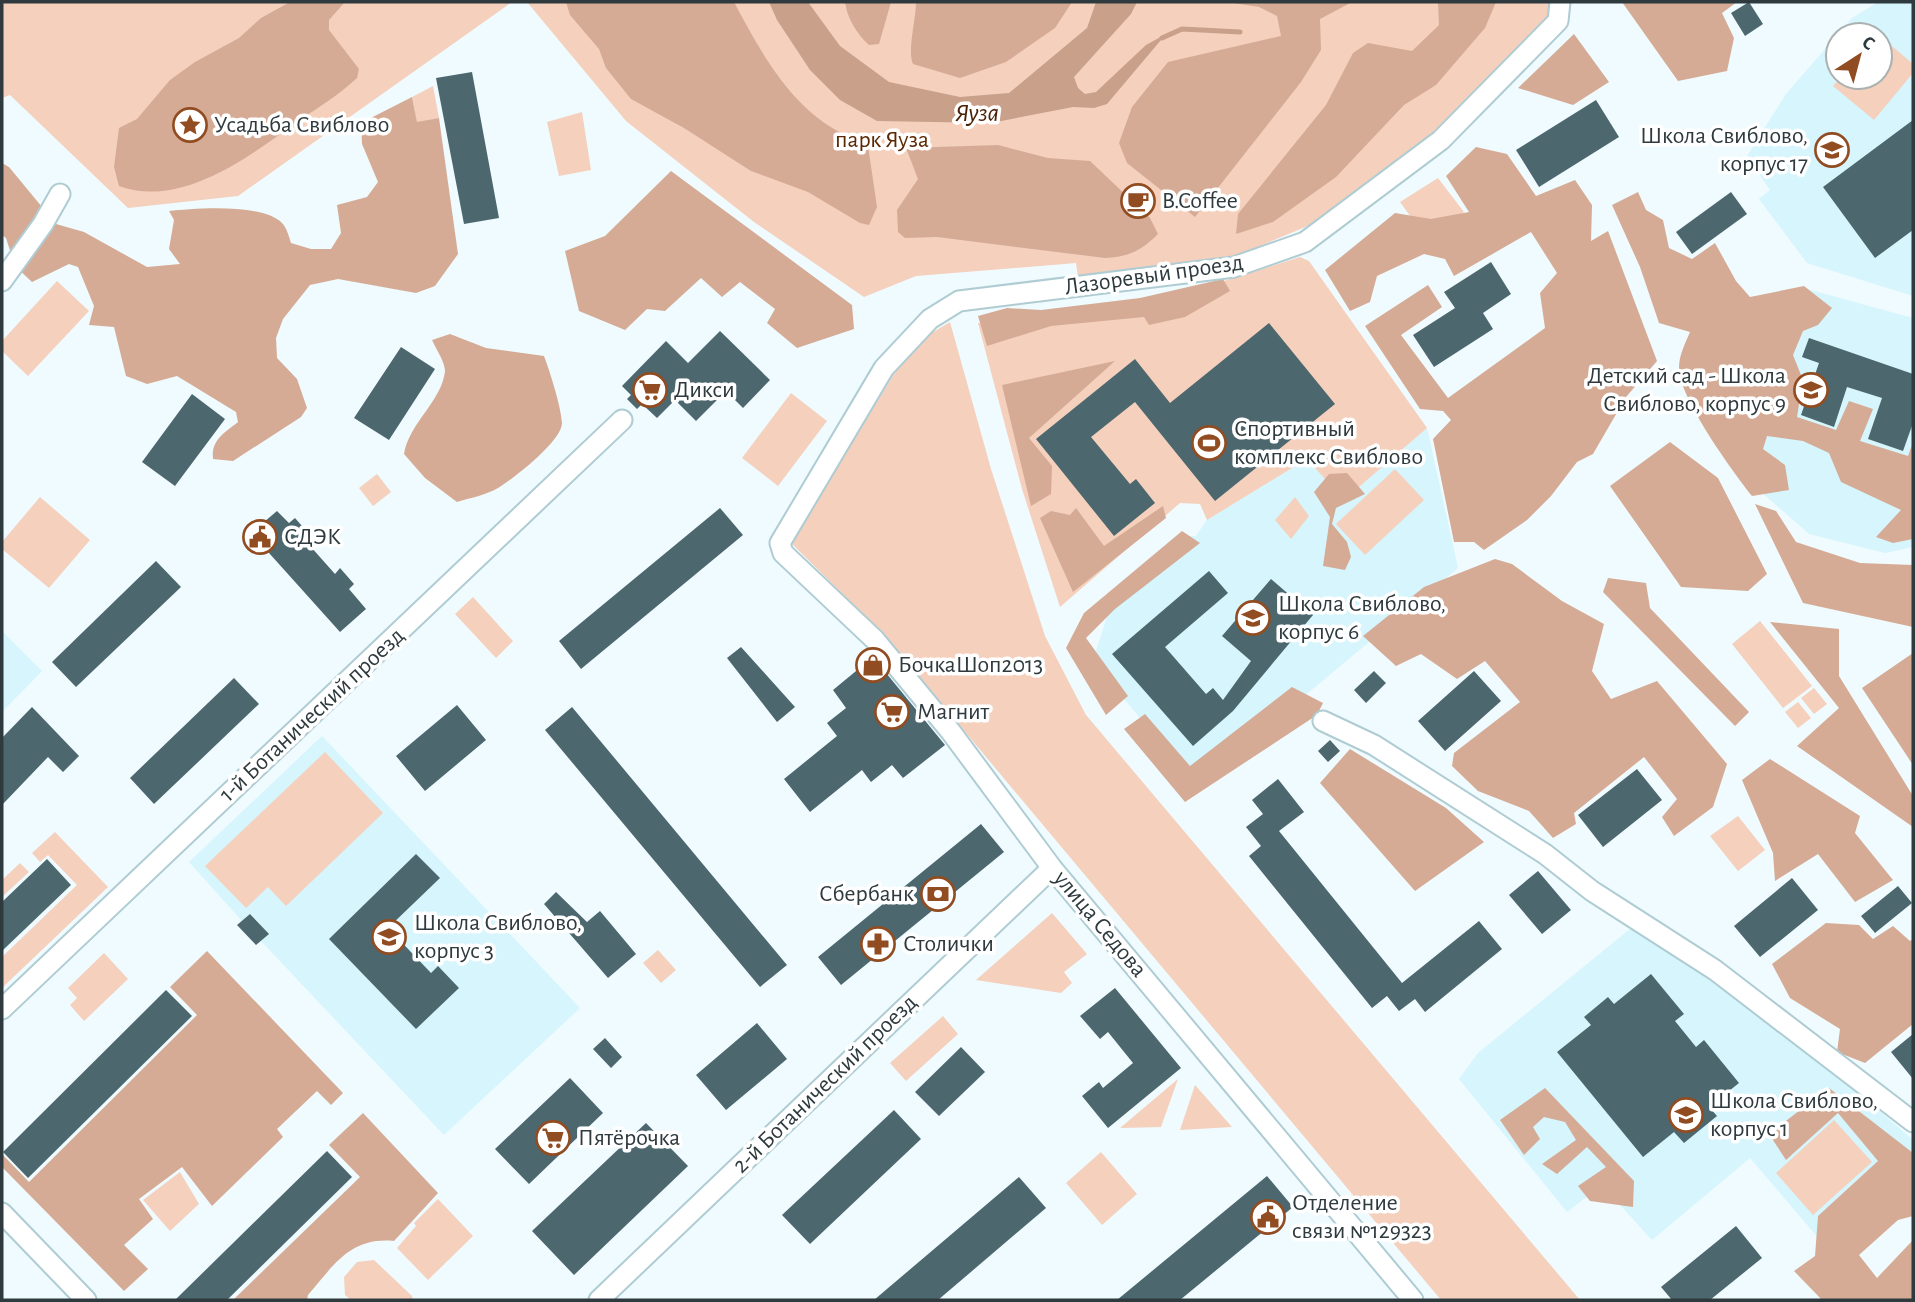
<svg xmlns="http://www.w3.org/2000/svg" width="1915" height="1302" font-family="'Alegreya Sans',sans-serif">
  <rect width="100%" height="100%" fill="#effbfe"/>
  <path fill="#d6f5fd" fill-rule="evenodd" d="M1878,2H1913V296L1807,263L1759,199L1770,190L1747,156L1786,94L1852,18ZM1838,35H1880V77H1838Z
    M1807,289L1913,318V547L1885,553L1809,534L1749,481Z
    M1427,428L1458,568L1196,786L1093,661L1111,604L1186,536H1196L1207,520L1307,459L1344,500Z
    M2,631L42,671L2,712Z
    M322,736L580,1008L444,1135L261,941L268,933L251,914L242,921L189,862Z
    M1636,924L1846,1082L1913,1140V1196L1838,1261L1750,1158L1652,1240L1602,1185L1567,1212L1459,1079L1478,1053Z"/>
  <path fill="#f4d0bd" d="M2,2H512L238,196L128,208L10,95L2,98Z
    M527,2H1551L1550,19L1433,134L1334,215L1229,259L1078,277L1076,263L916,276L864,297L754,222L626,121Z
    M1880,36L1913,64V73L1874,120L1833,86L1841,77H1880Z
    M433,86L439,118L417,123L412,97Z
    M582,112L591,170L559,176L547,122Z
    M1438,178L1464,212L1426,238L1400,202Z
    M1300,257L1309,261L1427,428L1344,500L1307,459L1207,520L1200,504L1180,503L1060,607L1022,489L978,323L1151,304Z
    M57,281L89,311L28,376L2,351V341Z
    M950,322L991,469L1045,636L1086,715L1580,1300H1441L883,634L791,543L894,374L923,338Z
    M791,393L827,421L778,486L742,458Z
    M1395,469L1424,500L1365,555L1336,524Z
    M377,474L391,492L373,506L359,488Z
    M40,497L90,540L49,588L2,549V542Z
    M1295,497L1309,516L1291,539L1275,520Z
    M473,597L513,641L496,658L455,614Z
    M1760,621L1812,686L1783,708L1732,644Z
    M1814,688L1827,704L1814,714L1801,698Z
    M1798,702L1811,718L1798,728L1785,712Z
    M325,752L383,813L286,906L268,887L246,908L205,866Z
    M1738,816L1765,850L1738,871L1710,836Z
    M55,832L108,887L2,988V957L77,885L48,855L40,862L32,853Z
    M20,863L29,872L2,897V880Z
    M1052,913L1087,954L1064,972L1072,983L1061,993L976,980Z
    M658,950L676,970L661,983L643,963Z
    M104,953L128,979L84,1021L70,1005L77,998L68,988Z
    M943,1016L958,1034L906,1081L890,1063Z
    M1178,1079L1161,1127L1120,1128Z
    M1195,1085L1232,1127L1180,1130Z
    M1834,1120L1872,1162L1813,1215L1776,1173Z
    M1101,1152L1137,1194L1102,1225L1066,1183Z
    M180,1172L199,1204L170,1231L143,1200Z
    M438,1199L473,1236L428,1280L397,1248L416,1226L414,1223Z
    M374,1260L412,1296L413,1300H351L345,1295L344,1277L357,1262Z"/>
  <path fill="#d5ab95" d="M290,2H345L329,20V30L359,69L357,78C340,94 319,107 300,120C251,155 182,209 119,186L114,167L119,128L137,119L170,80L195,62L239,38L261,18Z
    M566,2H734C759,49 787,101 834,129C845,136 857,139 868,146L877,207L869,225L860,223L808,192L751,171L684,128L631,99L606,68L599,49L570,15Z
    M845,2H891L879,44L869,45C857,34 847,18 845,2Z
    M916,2H1072L1055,28L1006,62L960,78L913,64C907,50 916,20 916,2Z
    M1227,2H1352L1320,19L1321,50L1301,82L1195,217L1127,163L1119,143L1132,107L1168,62L1281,36L1277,16L1259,7Z
    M1438,2H1496L1485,28L1436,85L1404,105L1336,177L1273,222L1236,234L1238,214L1326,105L1353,53L1368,43L1412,51L1439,25Z
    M1622,2H1737L1722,13L1734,38L1727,71L1678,81Z
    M1574,34L1609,82L1573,105L1518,88Z
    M412,97L417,122L439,118L458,254L435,286L416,293L338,279L310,285L283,319L276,338L277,358L297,379L307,408L301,417L233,461L213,459C211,440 224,433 238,422L236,412L177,376L147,384L126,376L114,327L89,325L94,306L78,267L69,264L32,282L15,266L6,238L2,235V163L9,167L56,224L84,232L147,267L180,264L169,249L174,220L169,211C195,208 263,203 282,223C287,228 289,237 291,243L311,249H331L341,233L337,205L367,197L378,182L362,144L361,123Z
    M998,145L1048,158L1090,161L1150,218L1158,234C1141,251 1128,257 1105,258L937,237L905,238L898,232L897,210L918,179L906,148Z
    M1476,147L1507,154L1536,196L1575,180L1592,205L1591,241L1608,231L1657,361L1626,397L1593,454L1577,462L1551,496L1527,520L1484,550L1474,542H1454L1433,439L1451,420L1443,411L1420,409L1365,326L1428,285L1442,307L1401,335L1448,398L1545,328L1540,293L1557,273L1531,232L1454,276L1445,259L1424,254L1377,276L1370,302L1350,311L1325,270L1395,213L1431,219L1469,212L1446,176Z
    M671,171L852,305L854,329L797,348L767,323L775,309L740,282L722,297L701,278L665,311L647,309L625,330L579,311L565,251L605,236Z
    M1638,192L1646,210L1663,220L1669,248L1692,259L1715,243L1736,281L1750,297L1804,286L1832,308L1818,325L1803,331L1793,355L1803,380L1797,417L1836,430L1849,401L1873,409L1860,441L1908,456L1913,442V539L1893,543L1876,537L1901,510L1841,482L1829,453L1803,441L1767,436L1763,449L1785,465L1789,490L1752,496C1733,472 1679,398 1679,368C1679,355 1685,344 1690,332L1659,323L1640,267L1612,205Z
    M1223,279L1230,291L1185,317L1149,325L1144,317L1051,326L987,346L978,316L1007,308L1041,310L1140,298Z
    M450,334L486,348L544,356C550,372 561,406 562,423C562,441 513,479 498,488C486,495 470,498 457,502L425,478L404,454C409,423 442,401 445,371C445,362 436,349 432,340Z
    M1115,361L1029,438L1052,466L1051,494L1031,506L1002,385Z
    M1670,442L1718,478L1767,574L1748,591L1681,587L1610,486Z
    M1347,473L1365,494L1336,508L1332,524L1347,542L1351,557L1345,570L1323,566L1330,517L1314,492L1329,474Z
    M1755,504L1776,511L1796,542L1860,563L1913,565V627L1803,603Z
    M1163,506L1166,518L1073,592L1040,518L1051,511L1070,515L1076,508L1104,546Z
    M1182,531L1200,543L1115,609L1086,638L1128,696L1106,715L1066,648L1084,613Z
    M1495,559L1512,564L1562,601L1604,624L1592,671L1611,699L1657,681L1727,764L1713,807L1674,836L1662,817L1677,799L1644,757L1574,813L1576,824L1553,838L1529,811L1478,791L1452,766L1454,753L1520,702L1485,661L1457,679L1421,654L1396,666L1363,636L1424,587Z
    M1608,578L1646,583L1650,608L1749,712L1735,726L1603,592Z
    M1770,622L1839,629V676L1913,796V827L1797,746L1839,708Z
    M1913,653V765L1862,688Z
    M1292,687L1323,703L1317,715L1185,802L1124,729L1145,714L1190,766Z
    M1350,749L1446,808L1484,842L1415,891L1320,783Z
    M1770,759L1860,816L1855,833L1893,880L1855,902L1818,854L1775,881L1773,853L1742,780Z
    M1826,923L1859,925L1873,939L1893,926L1910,941L1913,939V1024L1865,1063L1837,1052L1840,1029L1790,998L1772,964Z
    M207,951L343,1093L331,1105L317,1091L277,1129L283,1137L212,1206L182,1167L139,1199L153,1219L124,1245L148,1269L124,1291L2,1167V1154L29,1182L197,1015L170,987Z
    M1545,1088L1634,1181L1633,1207L1590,1201L1578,1186L1606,1167L1587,1147L1557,1174L1542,1164L1576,1140L1565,1122L1544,1117L1533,1127L1540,1139L1524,1155L1500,1120Z
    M1829,1088L1913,1153V1216L1898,1220L1859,1255L1877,1278L1913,1240V1300H1822L1794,1271L1815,1256L1818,1216L1878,1161L1838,1113L1786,1160L1769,1134Z
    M363,1113L438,1193L394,1241C350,1237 334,1265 308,1295L307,1300H233L360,1177L329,1145Z"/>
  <path fill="#c9a08a" d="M769,2H808L840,46L889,82L960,97L1009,93L1087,28L1096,2H1137L1131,14L1074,77L1078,88L1085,94L1096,92L1146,45L1166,34L1107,104L1094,108L1073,107L991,123L877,121L840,100L810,70L777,20Z"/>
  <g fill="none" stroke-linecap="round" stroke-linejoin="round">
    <path stroke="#c9a08a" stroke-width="5" d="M1162,38L1182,29L1240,32"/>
  </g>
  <path fill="#4d676e" d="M1749,2L1763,24L1745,36L1731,13Z
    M472,72L499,218L464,224L436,78Z
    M1596,100L1619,137L1539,187L1516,150Z
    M1913,120V230L1875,258L1823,187Z
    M1731,192L1747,214L1692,254L1676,232Z
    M1491,262L1511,294L1483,313L1493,329L1434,367L1413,335L1455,308L1444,292Z
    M1269,323L1335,404L1215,501L1135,402L1091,437L1130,484L1136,479L1155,503L1114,536L1036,439L1135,359L1170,403Z
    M720,331L770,380L743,408L726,391L696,421L675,400L657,418L642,404L637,409L627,399L631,395L622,386L666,341L688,363Z
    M1809,338L1913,374V423L1903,451L1868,439L1882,398L1847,387L1834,427L1801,415L1819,363L1802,357Z
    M401,347L435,369L389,440L354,418Z
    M192,394L225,419L175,486L142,462Z
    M720,508L743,535L581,669L559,641Z
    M277,511L289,523L295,518L309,534L303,538L335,574L340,568L354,584L349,589L366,609L340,632L251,533Z
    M156,561L181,587L76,687L52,662Z
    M1209,571L1228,593L1165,647L1206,694L1213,688L1223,700L1251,661L1222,636L1271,579L1313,615L1233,711L1193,746L1112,654Z
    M741,647L795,707L777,722L727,658Z
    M873,657L945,745L903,778L892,765L871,782L862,770L810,812L784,779L837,736L827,723L846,708L833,690Z
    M1374,671L1386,683L1366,703L1354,690Z
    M1474,671L1501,701L1445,751L1418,721Z
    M234,678L259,704L154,804L130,778Z
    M457,705L486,740L425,791L396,756Z
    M32,707L79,756L63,772L48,757L2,805V738Z
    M572,707L787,965L760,987L545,730Z
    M1330,740L1340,751L1328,762L1318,751Z
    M1637,769L1662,800L1603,847L1578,815Z
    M1278,779L1304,812L1279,831L1402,983L1479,921L1502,949L1425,1012L1415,999L1399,1011L1387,996L1372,1008L1249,856L1261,846L1246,827L1263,814L1252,800Z
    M981,824L1004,852L841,985L818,957Z
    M416,854L440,878L388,928L431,973L438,966L459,988L416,1029L329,939Z
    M47,859L71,885L2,951V902Z
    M1538,871L1571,910L1542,934L1509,895Z
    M1792,878L1818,910L1760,957L1734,926Z
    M1898,886L1912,903L1875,933L1861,916Z
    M556,892L587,922L600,911L636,954L608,978L544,904Z
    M250,914L269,934L256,945L237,925Z
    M1651,974L1684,1014L1675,1021L1696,1047L1704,1040L1739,1083L1709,1107L1717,1116L1684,1143L1674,1132L1643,1157L1557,1052L1591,1025L1584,1017L1608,997L1614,1004Z
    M1115,988L1181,1068L1108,1128L1082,1096L1099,1082L1103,1088L1133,1063L1108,1032L1100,1039L1080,1016Z
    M166,990L192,1016L28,1178L3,1152Z
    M757,1023L787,1059L726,1110L696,1075Z
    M1913,1034V1079L1891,1052Z
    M605,1038L622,1057L611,1068L593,1049Z
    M961,1047L985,1072L939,1116L915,1092Z
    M570,1078L603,1113L529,1184L495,1149Z
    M894,1110L921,1139L810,1244L782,1215Z
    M646,1123L688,1166L574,1275L532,1231Z
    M327,1151L352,1177L227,1300H175Z
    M1267,1176L1293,1207L1180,1300H1117Z
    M1019,1177L1046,1208L938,1300H874Z
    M1736,1226L1762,1258L1710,1300H1672L1661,1287Z"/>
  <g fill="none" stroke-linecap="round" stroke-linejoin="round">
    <g stroke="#afccd3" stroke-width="23">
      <path id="minor" d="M2,281L43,224L60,194
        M1323,721L1374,745L1545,854L1592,891L1715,970L1913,1122
        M2,1009L622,420
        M2,1213L86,1300
        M599,1300L1052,868
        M1413,1300L1052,868L951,732L875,640L783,553L780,543L884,368L930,319L959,301L1234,267L1305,242L1441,140L1558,21L1560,2"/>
    </g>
    <use href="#minor" stroke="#fff" stroke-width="19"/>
  </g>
  <defs>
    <g id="sight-ring" transform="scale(1.75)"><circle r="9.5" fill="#fff" stroke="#914c21" stroke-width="1.5"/><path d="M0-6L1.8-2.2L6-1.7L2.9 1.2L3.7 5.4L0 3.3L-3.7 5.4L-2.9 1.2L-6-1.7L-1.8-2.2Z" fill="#914c21"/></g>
    <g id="school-ring" transform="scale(1.75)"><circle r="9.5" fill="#fff" stroke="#914c21" stroke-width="1.5"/><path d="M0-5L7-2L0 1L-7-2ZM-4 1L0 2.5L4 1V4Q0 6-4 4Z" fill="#914c21"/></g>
    <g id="cafe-ring" transform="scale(1.75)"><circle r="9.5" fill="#fff" stroke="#914c21" stroke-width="1.5"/><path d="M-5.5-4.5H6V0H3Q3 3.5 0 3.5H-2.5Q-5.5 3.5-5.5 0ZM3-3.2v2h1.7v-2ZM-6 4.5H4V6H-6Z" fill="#914c21"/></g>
    <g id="supermarket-ring" transform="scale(1.75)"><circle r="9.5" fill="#fff" stroke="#914c21" stroke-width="1.5"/><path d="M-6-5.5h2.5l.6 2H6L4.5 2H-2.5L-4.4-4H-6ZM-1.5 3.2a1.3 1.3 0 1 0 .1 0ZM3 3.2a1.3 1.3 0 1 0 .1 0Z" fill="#914c21"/></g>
    <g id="stadium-ring" transform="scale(1.75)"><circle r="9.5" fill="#fff" stroke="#914c21" stroke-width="1.5"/><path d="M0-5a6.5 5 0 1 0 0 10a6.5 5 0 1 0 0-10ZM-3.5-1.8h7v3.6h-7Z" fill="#914c21"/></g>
    <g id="civic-ring" transform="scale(1.75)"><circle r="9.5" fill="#fff" stroke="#914c21" stroke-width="1.5"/><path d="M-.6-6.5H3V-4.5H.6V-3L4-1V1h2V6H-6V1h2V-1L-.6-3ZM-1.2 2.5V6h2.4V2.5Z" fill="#914c21"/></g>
    <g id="shop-ring" transform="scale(1.75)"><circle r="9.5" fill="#fff" stroke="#914c21" stroke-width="1.5"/><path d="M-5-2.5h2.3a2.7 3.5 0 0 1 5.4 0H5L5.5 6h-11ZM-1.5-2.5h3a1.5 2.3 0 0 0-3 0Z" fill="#914c21"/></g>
    <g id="bank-ring" transform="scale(1.75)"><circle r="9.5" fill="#fff" stroke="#914c21" stroke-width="1.5"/><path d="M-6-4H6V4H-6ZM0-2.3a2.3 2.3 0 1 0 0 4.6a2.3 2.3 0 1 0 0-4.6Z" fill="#914c21"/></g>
    <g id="pharmacy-ring" transform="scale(1.75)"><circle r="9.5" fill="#fff" stroke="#914c21" stroke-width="1.5"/><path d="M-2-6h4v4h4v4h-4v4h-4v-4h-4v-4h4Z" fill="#914c21"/></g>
  </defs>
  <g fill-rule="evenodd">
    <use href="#sight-ring" x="190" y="125"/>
    <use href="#school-ring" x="1832" y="150"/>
    <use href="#cafe-ring" x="1138" y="201"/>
    <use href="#supermarket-ring" x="650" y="390"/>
    <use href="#school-ring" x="1811" y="390"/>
    <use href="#stadium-ring" x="1209" y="443"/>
    <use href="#civic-ring" x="260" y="537"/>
    <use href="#school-ring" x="1253" y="618"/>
    <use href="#shop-ring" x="873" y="665"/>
    <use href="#supermarket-ring" x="892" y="712"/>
    <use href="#bank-ring" x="938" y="894"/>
    <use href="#school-ring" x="389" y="937"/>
    <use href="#pharmacy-ring" x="878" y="944"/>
    <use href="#school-ring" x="1686" y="1115"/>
    <use href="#supermarket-ring" x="553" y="1138"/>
    <use href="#civic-ring" x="1268" y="1217"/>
  </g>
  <g text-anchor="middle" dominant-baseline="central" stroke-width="7" stroke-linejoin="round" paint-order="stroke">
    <g font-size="24" fill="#2e3a3d" stroke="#fff" text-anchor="start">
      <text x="214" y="125">Усадьба Свиблово</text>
      <text x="1808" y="136" text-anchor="end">Школа Свиблово,<tspan x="1808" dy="28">корпус 17</tspan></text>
      <text x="1162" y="201">B.Coffee</text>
      <text x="1786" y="376" text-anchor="end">Детский сад - Школа<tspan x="1786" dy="28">Свиблово, корпус 9</tspan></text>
      <text x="674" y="390">Дикси</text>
      <text x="1234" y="429">Спортивный<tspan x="1234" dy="28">комплекс Свиблово</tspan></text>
      <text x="284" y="537">СДЭК</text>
      <text x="1278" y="604">Школа Свиблово,<tspan x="1278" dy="28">корпус 6</tspan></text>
      <text x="898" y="665">БочкаШоп2013</text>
      <text x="917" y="712">Магнит</text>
      <text x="914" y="894" text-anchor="end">Сбербанк</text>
      <text x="414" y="923">Школа Свиблово,<tspan x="414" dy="28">корпус 3</tspan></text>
      <text x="903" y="944">Столички</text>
      <text x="1710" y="1101">Школа Свиблово,<tspan x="1710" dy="28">корпус 1</tspan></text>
      <text x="578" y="1138">Пятёрочка</text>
      <text x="1292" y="1203">Отделение<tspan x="1292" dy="28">связи №129323</tspan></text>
    </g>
    <g font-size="24" fill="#5c2803" stroke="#fff">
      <text x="882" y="140">парк Яуза</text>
    </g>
    <g font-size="24" fill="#2e3a3d" stroke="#fff">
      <text transform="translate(1154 275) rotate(-8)">Лазоревый проезд</text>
      <text transform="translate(312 715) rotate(-43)">1-й Ботанический проезд</text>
      <text transform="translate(1100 924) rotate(50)">улица Седова</text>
      <text transform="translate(825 1084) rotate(-44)">2-й Ботанический проезд</text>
    </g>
    <g font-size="26" font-style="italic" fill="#492107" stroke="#fff">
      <text x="977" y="113">Яуза</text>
    </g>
  </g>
  <rect width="1915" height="1302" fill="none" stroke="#2e3a3d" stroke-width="7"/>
  <g transform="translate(1859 56) rotate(36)"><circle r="33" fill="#ffffff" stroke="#abb0b1" stroke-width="2"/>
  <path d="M0-5L12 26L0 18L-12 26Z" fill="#914c21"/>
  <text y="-10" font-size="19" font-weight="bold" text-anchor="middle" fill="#2e3a3d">С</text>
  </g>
</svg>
